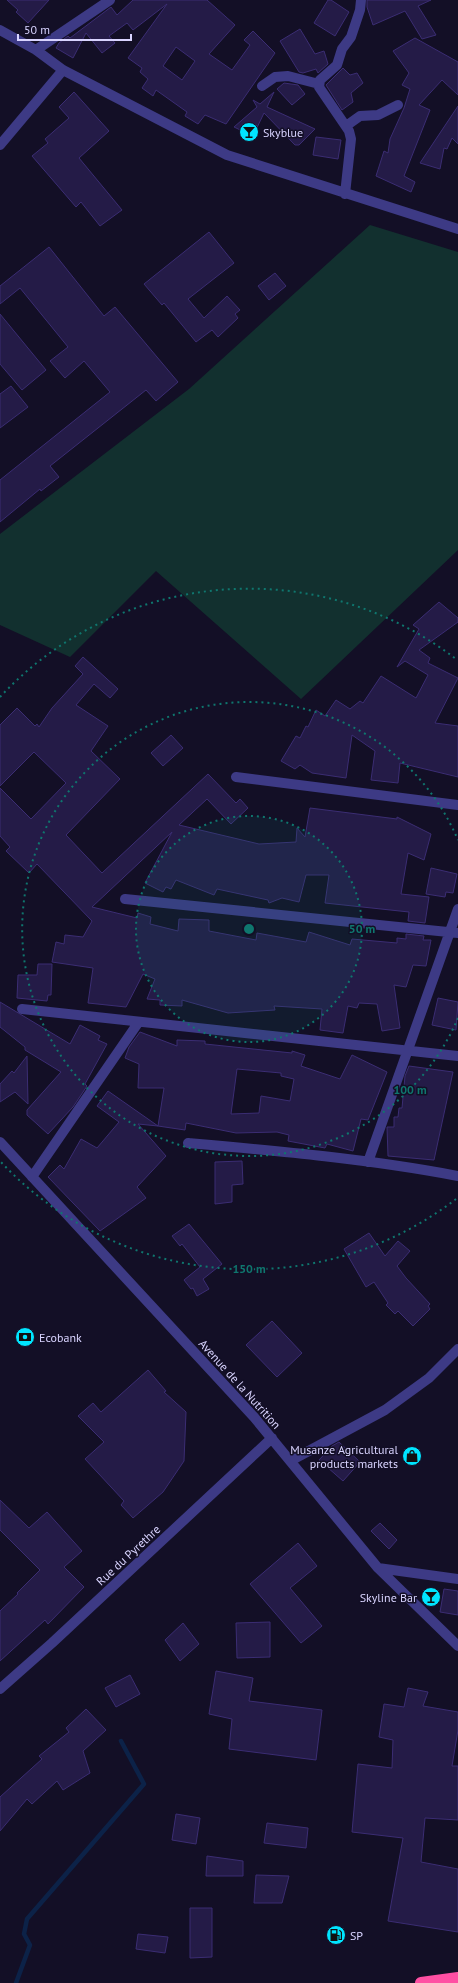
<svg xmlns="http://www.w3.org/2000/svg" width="458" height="1983" font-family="'PT Sans',sans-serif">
  <rect width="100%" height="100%" fill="#130f26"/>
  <path fill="#12302f" d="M370,225L458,252V550L301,699L156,571L70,657L0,625V534L189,389Z"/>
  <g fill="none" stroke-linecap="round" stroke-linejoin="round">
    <path stroke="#0c2248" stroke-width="4.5" d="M16,1983L30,1945L24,1934L27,1919L144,1784L121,1741"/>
  </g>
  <path fill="#241b47" stroke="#3b2d73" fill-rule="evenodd" d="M7,0H49L28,23L16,12L18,10Z
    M133,0H207L235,25L209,54L232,70L250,45L244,40L253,31L275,53L226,124L205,115L198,124L185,116L187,112L156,90L153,96L142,88L148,79L140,72L142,68L128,58L167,4L133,30L127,23L109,36L115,43L102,53L86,33L73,58L56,48L59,43L68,36L70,38L111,7L117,15ZM176,47L195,61L182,80L163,66Z
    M328,0H331L349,12L335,36L314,23Z
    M367,0H431L418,6L436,35L422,39L405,11L373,25L367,7Z
    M300,29L315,54L324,51L328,64L318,73L316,69L303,73L299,72L280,41Z
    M415,38L458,62V95L442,80L419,105L430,110L404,176L415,182L411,192L376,176L384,151L388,153L390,139L404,108L410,89L402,85L409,73L393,51Z
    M343,68L350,75L357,73L363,83L351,93L353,102L342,110L326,85Z
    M284,83L298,85L305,94L292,105L277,89Z
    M74,92L109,131L79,158L122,210L100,226L81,202L76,207L32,156L48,143L45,139L69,118L59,107Z
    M274,92L267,107L315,129L299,145H295L264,113L253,136L234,127L257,107L253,100L260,104Z
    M458,106V144L452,138L447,149L444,148L440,169L420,163Z
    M316,137L341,140L338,159L313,155Z
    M209,232L234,263L188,299L204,318L227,296L240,310L235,314L238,318L218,337L212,330L196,342L164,303L162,305L144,284Z
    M49,247L104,316L115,307L178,382L156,401L146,390L50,466L59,477L41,491L40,489L0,522V480L110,392L84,361L65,378L50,361L68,347L20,288L0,304V286Z
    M275,273L286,286L269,300L258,286Z
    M0,314L46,370L22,390L0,364Z
    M11,386L28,407L0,428V394Z
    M439,602L458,618V622L419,650L430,658L428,663L458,678L435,723L458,726V777L400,763L398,783L371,780L375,751L352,735L346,778L312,773L300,765L295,769L281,761L296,736L300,738L306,726L308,727L316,710L325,716L336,700L350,709L360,701L363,703L381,676L416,698L428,675L405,661L397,667L419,629L413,625Z
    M83,657L118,689L110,698L94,684L76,705L108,726L91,751L120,779L66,835L102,873L208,774L236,803L240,799L248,808L231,824L207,799L179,825L259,844L296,842L297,828L305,837L310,808L397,819V817L431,834L424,860L408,853L401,894L429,897L425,923L408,921L409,912L325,903L329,875H306L299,902L282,898L269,903L268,900L217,889L214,895L176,880L171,889L166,887L163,892L145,883L172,832L92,907L137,918L138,913L151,917L150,924L178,931L179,919L209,920V931L256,940L257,933L306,942L309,932L350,945L352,939L397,943V938L406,939V934L424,936L423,940H431L426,966L413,965L406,987L394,985L400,1028L382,1031L377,1004L359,1003L357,1008L348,1006L343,1033L320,1030L322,1009L274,1006L275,1010L228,1013L182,1000V1006L160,1005V1000L147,999L155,979L143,974L126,1007L88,1003L93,968L52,962L56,942L64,944L65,935L83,937L92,921L37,864L29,873L6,851L10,847L0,836V788L31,819L66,783L34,752L0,786V725L17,708L35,726L37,724L39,727L52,708L83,674L75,666Z
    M171,735L183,748L163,766L151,753Z
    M431,868L457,874L453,893L446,892L445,897L426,894Z
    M38,964H52L51,995H48L47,1001L17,998L18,975H37Z
    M438,998L458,1002L456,1030L432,1025Z
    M0,1002L70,1044L80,1025L100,1036L98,1040L107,1044L85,1084L87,1086L73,1107L48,1134L27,1115V1110L61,1072L25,1050V1047L0,1027Z
    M140,1032L177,1046V1040L205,1041V1044L292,1053V1051L305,1055L301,1066L340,1079L352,1055L387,1072L368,1120L361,1119L353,1151L327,1144L325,1148L288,1141L289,1135L277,1132L236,1133L186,1123L185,1130L158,1126L164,1088H138L139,1064L125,1058L129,1047ZM237,1069L281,1073V1076L294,1079L290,1101L261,1096L259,1113L231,1114Z
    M27,1056L28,1104L15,1092L0,1102V1084L12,1071L14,1073Z
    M409,1066L453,1072L434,1160L388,1156L387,1127H394V1117H398L399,1108H402L405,1076Z
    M108,1091L158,1126L138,1124L166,1156L137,1187L146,1198L100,1231L48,1177L60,1165L64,1169L81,1139L97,1148L119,1122L97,1106Z
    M242,1161L243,1184L232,1185V1202L215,1204V1162Z
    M189,1224L222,1264L203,1279L209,1289L197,1296L193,1288L191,1289L184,1280L200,1267L182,1244L180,1246L172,1236Z
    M369,1233L385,1256L398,1241L410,1251L397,1266L406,1278L430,1304L428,1306L430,1309L413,1326L398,1311L395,1314L386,1305L388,1303L374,1282L366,1287L344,1249Z
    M272,1321L302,1353L277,1377L246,1345Z
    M148,1370L166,1391L164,1392L186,1412L184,1461L163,1492L133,1518L121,1505L124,1501L85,1459L104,1442L78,1416L93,1403L101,1412Z
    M339,1442L360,1462L343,1481L319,1460L332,1446Z
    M0,1500L29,1528L47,1512L82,1551L64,1567L84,1587L48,1624L45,1620L0,1661V1611L18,1594L17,1593L40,1570L0,1530Z
    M380,1523L397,1540L389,1549L371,1531Z
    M298,1543L317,1566L290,1588L322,1626L301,1643L250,1584Z
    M444,1589L458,1591V1615L440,1612Z
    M270,1622V1657L237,1658L236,1623Z
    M183,1623L199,1644L180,1661L165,1640Z
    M216,1671L253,1678L249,1701L322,1710L316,1760L229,1749L232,1719L209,1714Z
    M130,1675L140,1694L116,1707L105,1688Z
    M408,1688L428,1692L423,1706L458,1712V1730L452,1766H458V1820L425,1818L421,1862L458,1869V1932L388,1921L403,1838L352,1832L358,1764L392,1768L393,1740L379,1737L384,1704L404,1707Z
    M86,1709L106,1730L83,1751L90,1773L63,1790L57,1781L32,1804L27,1799L0,1831V1797L42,1759L39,1756L69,1732L66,1728Z
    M176,1814L200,1818L196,1844L172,1840Z
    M267,1823L308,1828L306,1848L264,1843Z
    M207,1856L243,1861V1876H206Z
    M256,1875L289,1876L282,1903H254Z
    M190,1908H212V1957L190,1958Z
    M138,1934L168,1937L165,1953L136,1949Z"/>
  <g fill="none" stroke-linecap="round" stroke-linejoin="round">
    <path stroke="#3d3a85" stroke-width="10" d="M0,30L36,50L63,70L227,155L458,229
      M36,50L110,0
      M262,86L275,77L288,76L319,84
      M346,126L360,116L378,115L398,105
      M0,145L63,70
      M345,194L351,139L349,131L319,87L320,80L337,65L342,49L351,37L360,10L361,0
      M236,777L458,805
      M125,899L458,933
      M22,1009L458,1056
      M0,1142L254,1417L378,1568L458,1646
      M188,1143C278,1151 369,1159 458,1176
      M368,1162L458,909
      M32,1177L138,1023
      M290,1461L385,1410L429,1378L458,1349
      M378,1568L458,1579
      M0,1689L52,1643L272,1438"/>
    <path stroke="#ff4fa3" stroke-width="12" d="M421,1983L458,1978"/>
  </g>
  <circle cx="249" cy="929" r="113" fill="#0f766e" fill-opacity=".12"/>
  <g fill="none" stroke="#0f766e" stroke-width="2" stroke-dasharray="2 4">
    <circle cx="249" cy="929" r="113"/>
    <path d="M458 1018A227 227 0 1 1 458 840"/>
    <path d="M456 1199A340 340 0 0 1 0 1161M0 697A340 340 0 0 1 456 659"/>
  </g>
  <defs>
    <g id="bar-disc" transform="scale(1)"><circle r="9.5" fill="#00e5ff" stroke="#130f26"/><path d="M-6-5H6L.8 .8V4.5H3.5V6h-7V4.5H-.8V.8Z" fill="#111"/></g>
    <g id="bank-disc" transform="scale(1)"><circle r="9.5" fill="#00e5ff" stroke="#130f26"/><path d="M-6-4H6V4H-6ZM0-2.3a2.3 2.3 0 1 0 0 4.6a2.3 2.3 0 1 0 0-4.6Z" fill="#111"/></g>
    <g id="shop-disc" transform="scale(1)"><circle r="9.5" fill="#00e5ff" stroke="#130f26"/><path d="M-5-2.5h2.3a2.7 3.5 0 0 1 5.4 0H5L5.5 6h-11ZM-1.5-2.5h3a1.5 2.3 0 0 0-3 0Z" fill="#111"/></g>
    <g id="fuel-disc" transform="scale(1)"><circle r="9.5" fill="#00e5ff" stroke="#130f26"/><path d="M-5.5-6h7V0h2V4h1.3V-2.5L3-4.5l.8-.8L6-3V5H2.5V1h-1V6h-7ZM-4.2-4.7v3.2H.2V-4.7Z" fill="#111"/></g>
  </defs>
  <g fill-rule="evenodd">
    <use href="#bar-disc" x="249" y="132"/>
    <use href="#bank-disc" x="25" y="1337"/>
    <use href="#shop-disc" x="412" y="1456"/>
    <use href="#bar-disc" x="431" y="1597"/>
    <use href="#fuel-disc" x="336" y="1935"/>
  </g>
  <g text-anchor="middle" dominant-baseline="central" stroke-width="3" stroke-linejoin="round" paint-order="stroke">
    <g font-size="12" fill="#d9d4ff" stroke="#130f26" text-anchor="start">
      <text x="263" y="132">Skyblue</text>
      <text x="39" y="1337">Ecobank</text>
      <text x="398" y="1449" text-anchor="end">Musanze Agricultural<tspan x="398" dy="14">products markets</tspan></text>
      <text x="417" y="1597" text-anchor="end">Skyline Bar</text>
      <text x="350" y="1935">SP</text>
    </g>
    <g font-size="12" fill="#d9d4ff" stroke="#130f26">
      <text transform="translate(240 1384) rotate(48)">Avenue de la Nutrition</text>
      <text transform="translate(128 1555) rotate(-43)">Rue du Pyrethre</text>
    </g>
  </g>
  <circle cx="249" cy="929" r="6" fill="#0f766e" stroke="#130f26" stroke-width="2"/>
  <g font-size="12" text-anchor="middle" font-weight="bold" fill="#0f766e" stroke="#130f26" stroke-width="3" stroke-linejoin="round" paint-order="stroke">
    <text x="362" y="933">50 m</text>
    <text x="410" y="1094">100 m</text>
    <text x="249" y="1273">150 m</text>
  </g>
  <path d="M18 34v6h113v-6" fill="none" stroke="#d9d4ff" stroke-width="2"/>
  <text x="24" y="34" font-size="12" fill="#d9d4ff" stroke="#130f26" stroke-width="3" paint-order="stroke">50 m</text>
</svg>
